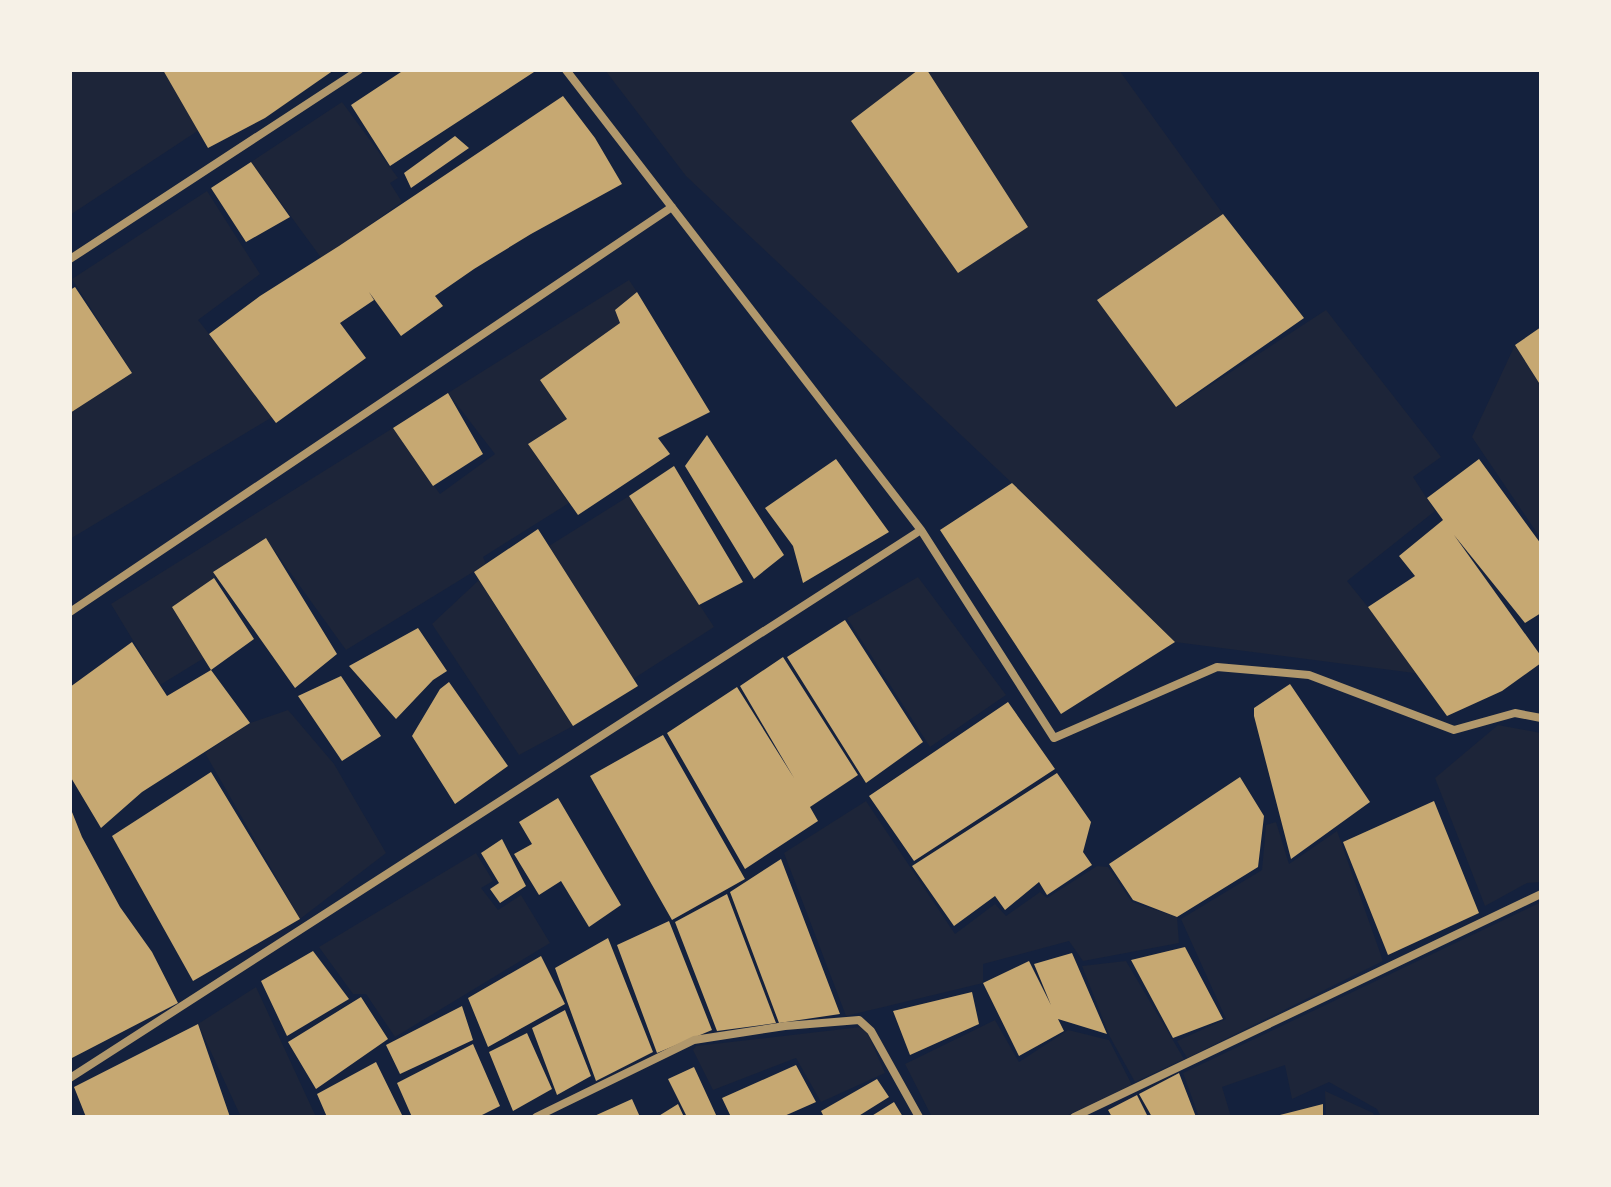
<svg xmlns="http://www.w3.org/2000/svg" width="1611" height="1187" font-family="'DejaVu Sans',sans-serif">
  <rect width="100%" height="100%" fill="#14213d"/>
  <path fill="#1d2539" d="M70,70H169L199,130L70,215Z
    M605,70H1119L1223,214L1098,301L1177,407L1326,310L1441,457L1413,477L1435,511L1347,581L1422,674L1175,642L1012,483L686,176Z
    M342,102L398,178L390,183L402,202L322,259L251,162Z
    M207,191L260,274L198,320L274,416L70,539V412L132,373L72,279Z
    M629,280L637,292L615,310L620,323L567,419L529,445L569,503L483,557L486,564L346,650L266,539L213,572L217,580L172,607L204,658L160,685L111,604L393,428L440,494L495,454L448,393Z
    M1515,345L1541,386V539L1472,437Z
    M629,496L714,627L633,679L549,546Z
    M918,577L1006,695L930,747L847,618Z
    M479,580L573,726L519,755L432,624Z
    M288,710L334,764L386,853L300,919L205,753L250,723Z
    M1498,725L1541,733V882L1527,883L1485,906L1435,778Z
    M866,801L955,934L995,904L1006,916L1040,892L1047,898L1097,866L1108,867L1132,902L1177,917L1179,943L1083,961L1069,941L983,964V983L846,1016L784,853Z
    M1276,822L1289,864L1337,831L1383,961L1187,1058L1177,1041L1226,1019L1181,919L1262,870L1266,825Z
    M476,853L493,881L481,888L498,910L521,895L550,943L395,1037L366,994H353L319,947Z
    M1539,903L1541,904V1117H1381L1377,1109L1329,1082L1292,1099L1285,1065L1222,1087L1231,1117H1199L1183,1073Z
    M1126,961L1184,1059L1135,1082L1110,1037L1082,966Z
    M256,987L316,1117H241L198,1024Z
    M995,1020L1019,1062L1068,1030L1109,1040L1132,1085L1064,1117H932L905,1064Z
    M861,1027L868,1034L885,1073L821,1102L796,1058L713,1090L693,1050L696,1046Z
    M1325,1091L1373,1113L1375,1117H1326Z"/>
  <path fill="#c6a872" d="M163,70H334L265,118L208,148Z
    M404,70H532L534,72L390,166L351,105Z
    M918,70H927L1028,227L958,273L851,121Z
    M563,96L595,138L622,184L531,234L474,269L435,296L443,306L401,336L369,292L374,300L340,323L366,358L276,423L209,334L260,296L339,246Z
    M455,136L469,148L411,188L404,173Z
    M251,162L290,217L246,242L211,188Z
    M1223,214L1304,318L1176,407L1097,300Z
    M75,287L132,373L70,413V290Z
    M637,292L710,412L658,438L670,454L578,515L528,444L567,419L540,380L620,323L615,310Z
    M1541,327V386L1515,345Z
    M448,393L483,454L433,486L393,428Z
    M707,435L784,555L754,579L685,466Z
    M836,459L889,532L803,583L793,546L765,508Z
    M1479,459L1541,544V613L1525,623L1454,535L1541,656V663L1502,691L1447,716L1368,607L1415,576L1399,556L1443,520L1427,498Z
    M674,466L743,582L699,605L629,496Z
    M1012,483L1175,642L1061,714L940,530Z
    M538,529L638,686L573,726L474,572Z
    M266,538L337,654L295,688L213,572Z
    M214,578L254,639L211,670L250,723L142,792L101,828L70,776V687L132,642L167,696L211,670L172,607Z
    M845,620L923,742L866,783L787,657Z
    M418,628L447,671L433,680L396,719L349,666Z
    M783,657L858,775L810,807L818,821L745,869L667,733L737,687L794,778L740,686Z
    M341,676L381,736L342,761L298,696Z
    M449,682L508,766L455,804L412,736L440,689Z
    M1290,684L1370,802L1291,859L1254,716V708Z
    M1008,702L1055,769L914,861L869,796Z
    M663,735L745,879L672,920L590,776Z
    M211,772L300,919L193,981L112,836Z
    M1057,773L1091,822L1083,852L1092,865L1047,895L1039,882L1005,910L995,896L954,926L912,866Z
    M1240,777L1264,816L1258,867L1177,917L1133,900L1109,864Z
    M558,798L621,905L589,927L561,881L539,895L514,854L532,844L519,822Z
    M1434,801L1479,913L1388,955L1343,842Z
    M70,807L82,837L120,907L152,952L178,1003L70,1059Z
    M502,839L526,886L500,903L490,889L499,883L481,853Z
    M781,859L840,1014L779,1023L730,892Z
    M727,894L776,1023L717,1031L675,922Z
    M669,921L712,1030L657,1053L617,945Z
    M608,938L653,1052L596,1081L555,968Z
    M1185,947L1223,1019L1173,1038L1131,960Z
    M313,951L349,999L287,1036L261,981Z
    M1072,953L1107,1034L1058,1019L1064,1031L1019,1056L983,983L1029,961L1051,1005L1034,964Z
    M541,956L565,1004L488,1047L468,998Z
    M972,992L979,1024L910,1055L893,1011Z
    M361,997L388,1039L316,1089L288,1042Z
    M462,1006L473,1040L400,1074L386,1045Z
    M565,1010L591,1076L557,1095L532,1028Z
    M198,1024L230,1117H86L74,1087Z
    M527,1033L552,1089L513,1111L489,1052Z
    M473,1044L500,1106L478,1117H412L397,1083Z
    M376,1062L403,1117H327L317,1094Z
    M796,1065L816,1102L782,1117H731L722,1098Z
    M694,1067L717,1117H687L668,1079Z
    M1179,1073L1196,1117H1152L1139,1094Z
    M877,1079L889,1097L857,1117H824L821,1111Z
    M1137,1095L1148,1117H1112L1108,1110Z
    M632,1099L640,1117H592Z
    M894,1102L903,1117H870Z
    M678,1104L684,1117H657Z
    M1323,1104V1117H1276V1116Z"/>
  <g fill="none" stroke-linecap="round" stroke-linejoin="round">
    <path stroke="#b1986c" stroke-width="8" d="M566,70L921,530L1054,738L1217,667L1309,675L1454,730L1515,713L1541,718
      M70,259L359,70
      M70,612L672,207
      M70,1078L921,530
      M536,1117L694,1040L785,1026L859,1020L871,1031L919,1117
      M1074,1117L1541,894"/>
  </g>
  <rect width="1611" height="1187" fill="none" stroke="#f6f1e7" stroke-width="144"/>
</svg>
